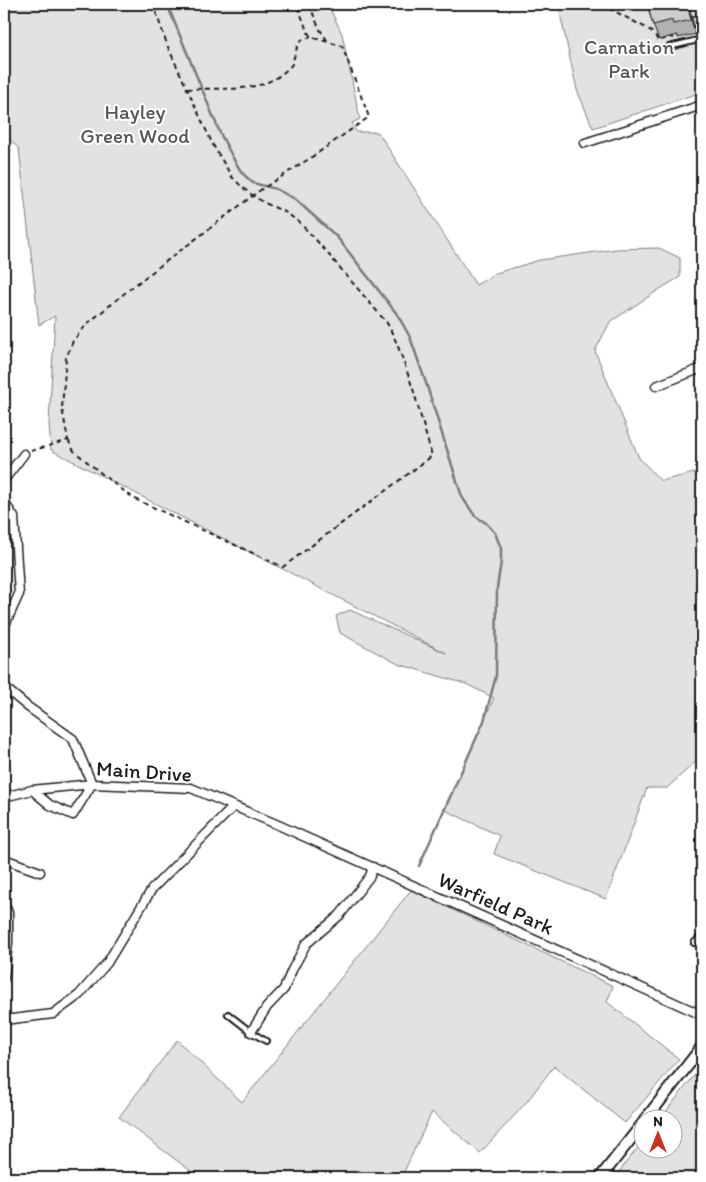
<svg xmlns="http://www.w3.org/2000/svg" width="706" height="1182" font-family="Itim,sans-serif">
  <rect width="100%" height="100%" fill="#fff"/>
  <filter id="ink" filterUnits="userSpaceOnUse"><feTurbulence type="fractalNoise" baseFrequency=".02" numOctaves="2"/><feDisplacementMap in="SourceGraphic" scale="10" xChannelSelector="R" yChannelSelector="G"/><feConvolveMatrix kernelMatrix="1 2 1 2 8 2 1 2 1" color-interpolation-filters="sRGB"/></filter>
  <g filter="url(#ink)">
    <path fill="#e2e2e2" stroke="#7f7f7f" d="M4,4H328L342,34L360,119L352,123L356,132H378L476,285L496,273L540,260L617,249L659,248L680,258V277L660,289L610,322L595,351L639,458L661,481L702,471V756L667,788H647L606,899L494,854L500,836L445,810L494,698L466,684L398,664L340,633L336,616L350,610L446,653L51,450L49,424L55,316L39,325L19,149L4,133Z
      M558,4H702V92L593,128L577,90Z
      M411,890L613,986L607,1002L679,1059L625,1123L554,1066L525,1104L480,1153L432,1112L401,1178H200L119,1117L177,1040L242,1102Z
      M702,1066V1178H614L643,1141L644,1150H674V1120L660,1119Z"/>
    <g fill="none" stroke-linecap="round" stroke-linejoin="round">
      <path stroke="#7a7a7a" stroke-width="2.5" d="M167,4L220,133L233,158L242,173L253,183L276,189L295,199L337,237L397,314L410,337L426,383L462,497L475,516L486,523L495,533L501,548V562L497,588L496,676L484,721L419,866"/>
      <g stroke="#1c1c1c" stroke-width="8">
        <path id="service" d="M669,47L702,39
          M694,943L702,935
          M228,1014L251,1032L266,1041"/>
      </g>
      <g stroke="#1c1c1c" stroke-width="11">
        <path id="minor" d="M585,143L702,105
          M656,386L702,368
          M4,480L24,454
          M4,502L14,517L19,594L4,627
          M4,687L28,707L73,739L92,784L73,815L50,805L32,790
          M4,797L32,790L92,784L191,788L276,824L702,1015
          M4,859L40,872
          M4,902L8,913V942L4,978
          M4,1020L53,1014L79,995L107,963L152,889L234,806
          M251,1032L267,1007L284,989L292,970L306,944L340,915L370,876L373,867"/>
      </g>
      <g stroke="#1c1c1c" stroke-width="14">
        <path id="tertiary" d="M645,1120L702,1047
          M600,1178L644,1122"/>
      </g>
      <path stroke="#1c1c1c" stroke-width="2" stroke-dasharray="5 4" stroke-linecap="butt" d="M309,4L319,28L328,42
        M601,4L648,29L655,35L658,41L671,37L676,39
        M694,4L701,33
        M692,17L702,14
        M187,89C218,87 258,95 284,72C287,70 290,67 292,64C295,56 296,44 303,39C305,38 309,38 311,37
        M68,440L74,451L113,483L135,499L283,567L432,456C426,435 420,414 414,392C406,369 399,345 387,323L317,241L299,222L285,212L267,204L253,196L242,187L232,177L213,145L195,106L168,47L153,4
        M31,451L68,440L62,408L66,358L73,341L87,324L131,288L259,191L312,157L369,117L342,46L311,37L307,31L297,4"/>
      <use href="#service" stroke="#fff" stroke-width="4"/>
      <use href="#minor" stroke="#fff" stroke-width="8"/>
      <use href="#tertiary" stroke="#fff" stroke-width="10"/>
    </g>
    <path fill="#b1b1b1" stroke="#1c1c1c" d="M647,4H688L696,34L678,38L677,35L659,40L653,25Z"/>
    <path fill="#909090" stroke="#1c1c1c" d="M687,4H688L689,6L696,34L691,20Z"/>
    <path fill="#cecece" stroke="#1c1c1c" d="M647,4H687L691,20L673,24L672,20L653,25Z"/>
  </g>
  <g text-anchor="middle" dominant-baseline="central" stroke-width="4" stroke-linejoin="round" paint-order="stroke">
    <g font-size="21" fill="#575757" stroke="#fff">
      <text x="629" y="46">Carnation<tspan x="629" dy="24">Park</tspan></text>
      <text x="135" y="111">Hayley<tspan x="135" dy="24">Green Wood</tspan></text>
    </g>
    <g font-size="21" fill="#1c1c1c" stroke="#fff">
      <text transform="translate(144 771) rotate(4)">Main Drive</text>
      <text transform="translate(496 903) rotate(24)">Warfield Park</text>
    </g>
  </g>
  <rect width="706" height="1182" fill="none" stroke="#fff" stroke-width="20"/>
  <rect x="10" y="10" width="686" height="1162" fill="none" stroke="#1c1c1c" stroke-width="2" filter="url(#ink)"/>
  <g transform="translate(658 1134)"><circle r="24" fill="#ffffff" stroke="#a4a4a4"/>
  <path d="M0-4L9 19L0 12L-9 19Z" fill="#c8321e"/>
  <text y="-8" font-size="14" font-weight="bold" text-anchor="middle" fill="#1c1c1c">N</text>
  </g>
</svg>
